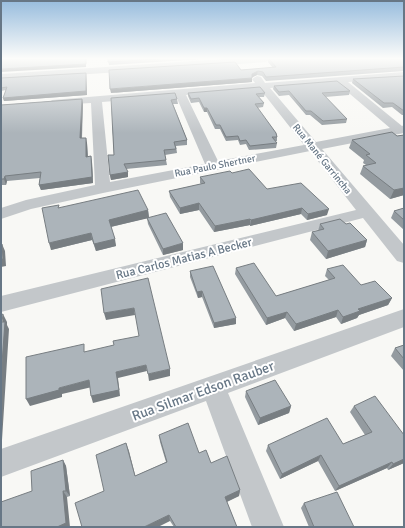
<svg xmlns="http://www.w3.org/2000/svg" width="405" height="528" font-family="Signika,sans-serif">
  <rect width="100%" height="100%" fill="#f8f8f5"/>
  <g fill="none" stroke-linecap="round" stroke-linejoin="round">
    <path fill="#c3c7ca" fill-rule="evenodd" d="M224,59H270L266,62L1,80V74Z
      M404,72V78L348,82L402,126L404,125V133L322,149L404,245V263L397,261L363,218L1,312V296L356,210L310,151L103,193L31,209L1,219V208L26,200L95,185L91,103L56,105L50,102L52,100L255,83L252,79L257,76L261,77L265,83ZM337,83L390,128L316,142L270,88ZM260,89L304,145L218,161L186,95ZM176,96L205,164L110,182L102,102Z
      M404,309V327L228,393L284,527H252L206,401L1,477V449Z"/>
  </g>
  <path fill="#949ba0" d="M108,59H203L109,65Z
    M268,59H404V71L266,81L262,76L257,75L252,77V82L111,93L241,70L273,68L268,62Z
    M86,73L87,95L4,101L3,98L6,90L1,91V78Z
    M404,76V115H402L392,107L383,108L352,83L353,79Z
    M274,86L350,91L349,95L325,97L347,119L346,123L322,125L310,115H306L289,95L279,96L273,89Z
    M188,93H265L264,97H259L264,103L263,107L257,108L277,137V141H275L277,143L276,148L249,150L246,144L240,145L238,140L226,141L220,129H215L207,112H204L199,102L191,103L188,96Z
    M111,98L177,99L178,104H173L187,140V145L176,146L177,153L165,155L167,165L126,169L128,177L111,180L110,175L114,155Z
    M82,99L83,104L82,138L87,143L88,157L92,162L93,183L41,190L39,185L40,178L7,181L6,185H1V105Z
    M404,135V195L390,199L360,174L363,166L366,165L363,163L364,160L349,148L352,140L397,136Z
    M232,173L267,189L327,215L307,220L301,214L250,226V225L214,232L199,210L180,214L170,197L169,191L201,184L200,183V177Z
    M60,208L148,210L149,217L183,250L163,255L148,224L147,218L111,227L116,246L96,251L92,240L51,250Z
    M404,208V230L391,218L394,211Z
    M320,224H346L367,240L365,247L326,259L310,240L312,232L318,231Z
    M236,268L276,296L329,280L325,276L327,269L361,285L392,298L388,305L359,315L357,318L341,324L336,317L294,331L285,318L266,325L235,274Z
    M190,271L236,324L214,328L202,297L198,298L190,277Z
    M404,345V371L391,356L395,348Z
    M246,391L291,406L289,413L258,425L245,397Z
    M354,406L404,435V463L388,470L387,468L335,491L318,461L280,479L266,451L268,445L343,444L365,435L350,412Z
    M159,435L199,453L240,490L239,496L227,502L237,527H174L170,521L104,491L126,443L135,476L166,462L160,442Z
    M63,460L66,466L70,496L67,497L32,491Z
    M304,503L354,527H309L301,508Z"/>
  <path fill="#787e82" d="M86,59V67L1,72V69Z
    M258,71L257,75L251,78L252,74Z
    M86,73L87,95L4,101L3,98Z
    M252,78V82L111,93L110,89Z
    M82,99L83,104L81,144L80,138Z
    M204,108H207V112H204Z
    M86,138L87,143L88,162L86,157Z
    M91,156L92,162L93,183L41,190L39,185Z
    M128,172V177L111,180L110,175Z
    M5,176L7,181L6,185L4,179Z
    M404,188V195L390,199L394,190Z
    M199,203V210L180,214V208Z
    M302,208L301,214L250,226L251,220Z
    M329,209L327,215L307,220L308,214Z
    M148,210L149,218L110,227L109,220Z
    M250,219V225L214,232L215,226Z
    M91,233L92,240L51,250L49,243Z
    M115,239L116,246L96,251L94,244Z
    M367,240L365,247L326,259L328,251Z
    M183,243V250L163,255V249Z
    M2,244L5,251L6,266L1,267Z
    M202,291V297L198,298L197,292Z
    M392,298L388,305L359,315L357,318L341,324L343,317L358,309Z
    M134,308L135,315L106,320L104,313Z
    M338,310L336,317L294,331L296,324Z
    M287,312L285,318L266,325L267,318Z
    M3,314L7,322V325L9,329L2,440H1V377Z
    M236,318V324L214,328V323Z
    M146,365L147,371L118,378L120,396L93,403L91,396L116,372Z
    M170,369V376L149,381L148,374Z
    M89,380L92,387L62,394V397L30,406L26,399L59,388Z
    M291,406L289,413L258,425L260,418Z
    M126,443L129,451L137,483L135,476Z
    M321,455L318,461L280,479L282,474Z
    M404,459V463L388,470L393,464Z
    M63,460L66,466L70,496L66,491Z
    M392,462L387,468L335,491L339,486Z
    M240,490L239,496L224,503L225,497Z
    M63,491L67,497L70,527H57Z
    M169,515L170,521L158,527H144Z"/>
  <path fill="#acb4ba" stroke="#787e82" d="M1,59H86V64L1,69Z
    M108,59H159L108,62Z
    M269,59H404V67L266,77L263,72L258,71L252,74V78L110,89L109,70L235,62L241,70L276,67Z
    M86,73V91L3,98L7,87L1,88V78Z
    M404,76V111L393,103H384L353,79Z
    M337,81L350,91L322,93L347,119L323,121L311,111H306L289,91L279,92L274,86Z
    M260,87L265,93L256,94L264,103L255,104L276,133L277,137H272L277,143L250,146L246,140L240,141L238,136L226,137L220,125H216L207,108H204L199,98L191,99L188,93Z
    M175,93L177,99L171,100L187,140L174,142L176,149L164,150L166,160L124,164L128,172L110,175L108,155H114L111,98Z
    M82,99L80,138H86V157L91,156L92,177L39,185L41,172L5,176L4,179H1V105Z
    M392,132L397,136L404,135V188L394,190L363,166L376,163L366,155L370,154L352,140Z
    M249,169L267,189L301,183L329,209L308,214L302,208L251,220L250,219L215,226L199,203L180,208L169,191L205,183L200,177L230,171L232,173Z
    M138,190L148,210L109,220L115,239L94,244L91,233L49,243L42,208L59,205L58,208Z
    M404,208V220L394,211Z
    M166,213L183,243L163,249L147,218Z
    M340,219L346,224L350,223L367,240L328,251L312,232L324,229L320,224Z
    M1,244H2L3,259H1Z
    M254,263L276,296L335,278L327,269L343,265L361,285L375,281L392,298L358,309L360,311L343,317L338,310L296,324L287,312L267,318L236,268Z
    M213,266L236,318L214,323L202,291L197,292L190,271Z
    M148,278L170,369L148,374L146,365L116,372L119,390L91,396L89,380L59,388V390L26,399V357L84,344V352L114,345L113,341L139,336L134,308L104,313L101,289Z
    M3,314L2,322H5L1,377V315Z
    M404,345V359L395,348Z
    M275,380L291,406L260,418L246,391Z
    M375,396L404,435V459L393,464L392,462L339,486L321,455L282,474L268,445L327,418L343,444L372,432L354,406Z
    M188,423L199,453L206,450L211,463L227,456L240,490L225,497L237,527H176L169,515L144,527H82L75,503L104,491L96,455L126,443L135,476L167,462L159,435Z
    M63,460L66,491H63L66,523L57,527H1V502L32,491L31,471Z
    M337,492L354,527H314L304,503Z"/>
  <linearGradient id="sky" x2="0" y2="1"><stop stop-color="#97bcdd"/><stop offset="0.44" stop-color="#fcfcfa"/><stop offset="1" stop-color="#fcfcfa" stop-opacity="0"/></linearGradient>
  <rect width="405" height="133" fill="url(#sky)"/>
  <g text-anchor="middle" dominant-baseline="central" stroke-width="4" stroke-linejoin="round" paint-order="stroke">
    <g font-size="10" fill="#677786" stroke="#fff">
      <text transform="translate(322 159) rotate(51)">Rua Mané Garrincha</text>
      <text transform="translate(215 166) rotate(-11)">Rua Paulo Shertner</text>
    </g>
    <g font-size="12" fill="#677786" stroke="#fff">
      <text transform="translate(184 259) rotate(-14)">Rua Carlos Matias A Becker</text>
    </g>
    <g font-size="14" fill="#677786" stroke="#fff">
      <text transform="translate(203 391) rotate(-20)">Rua Silmar Edson Rauber</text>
    </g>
  </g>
  <rect width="405" height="528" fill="none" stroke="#677786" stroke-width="4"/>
</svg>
